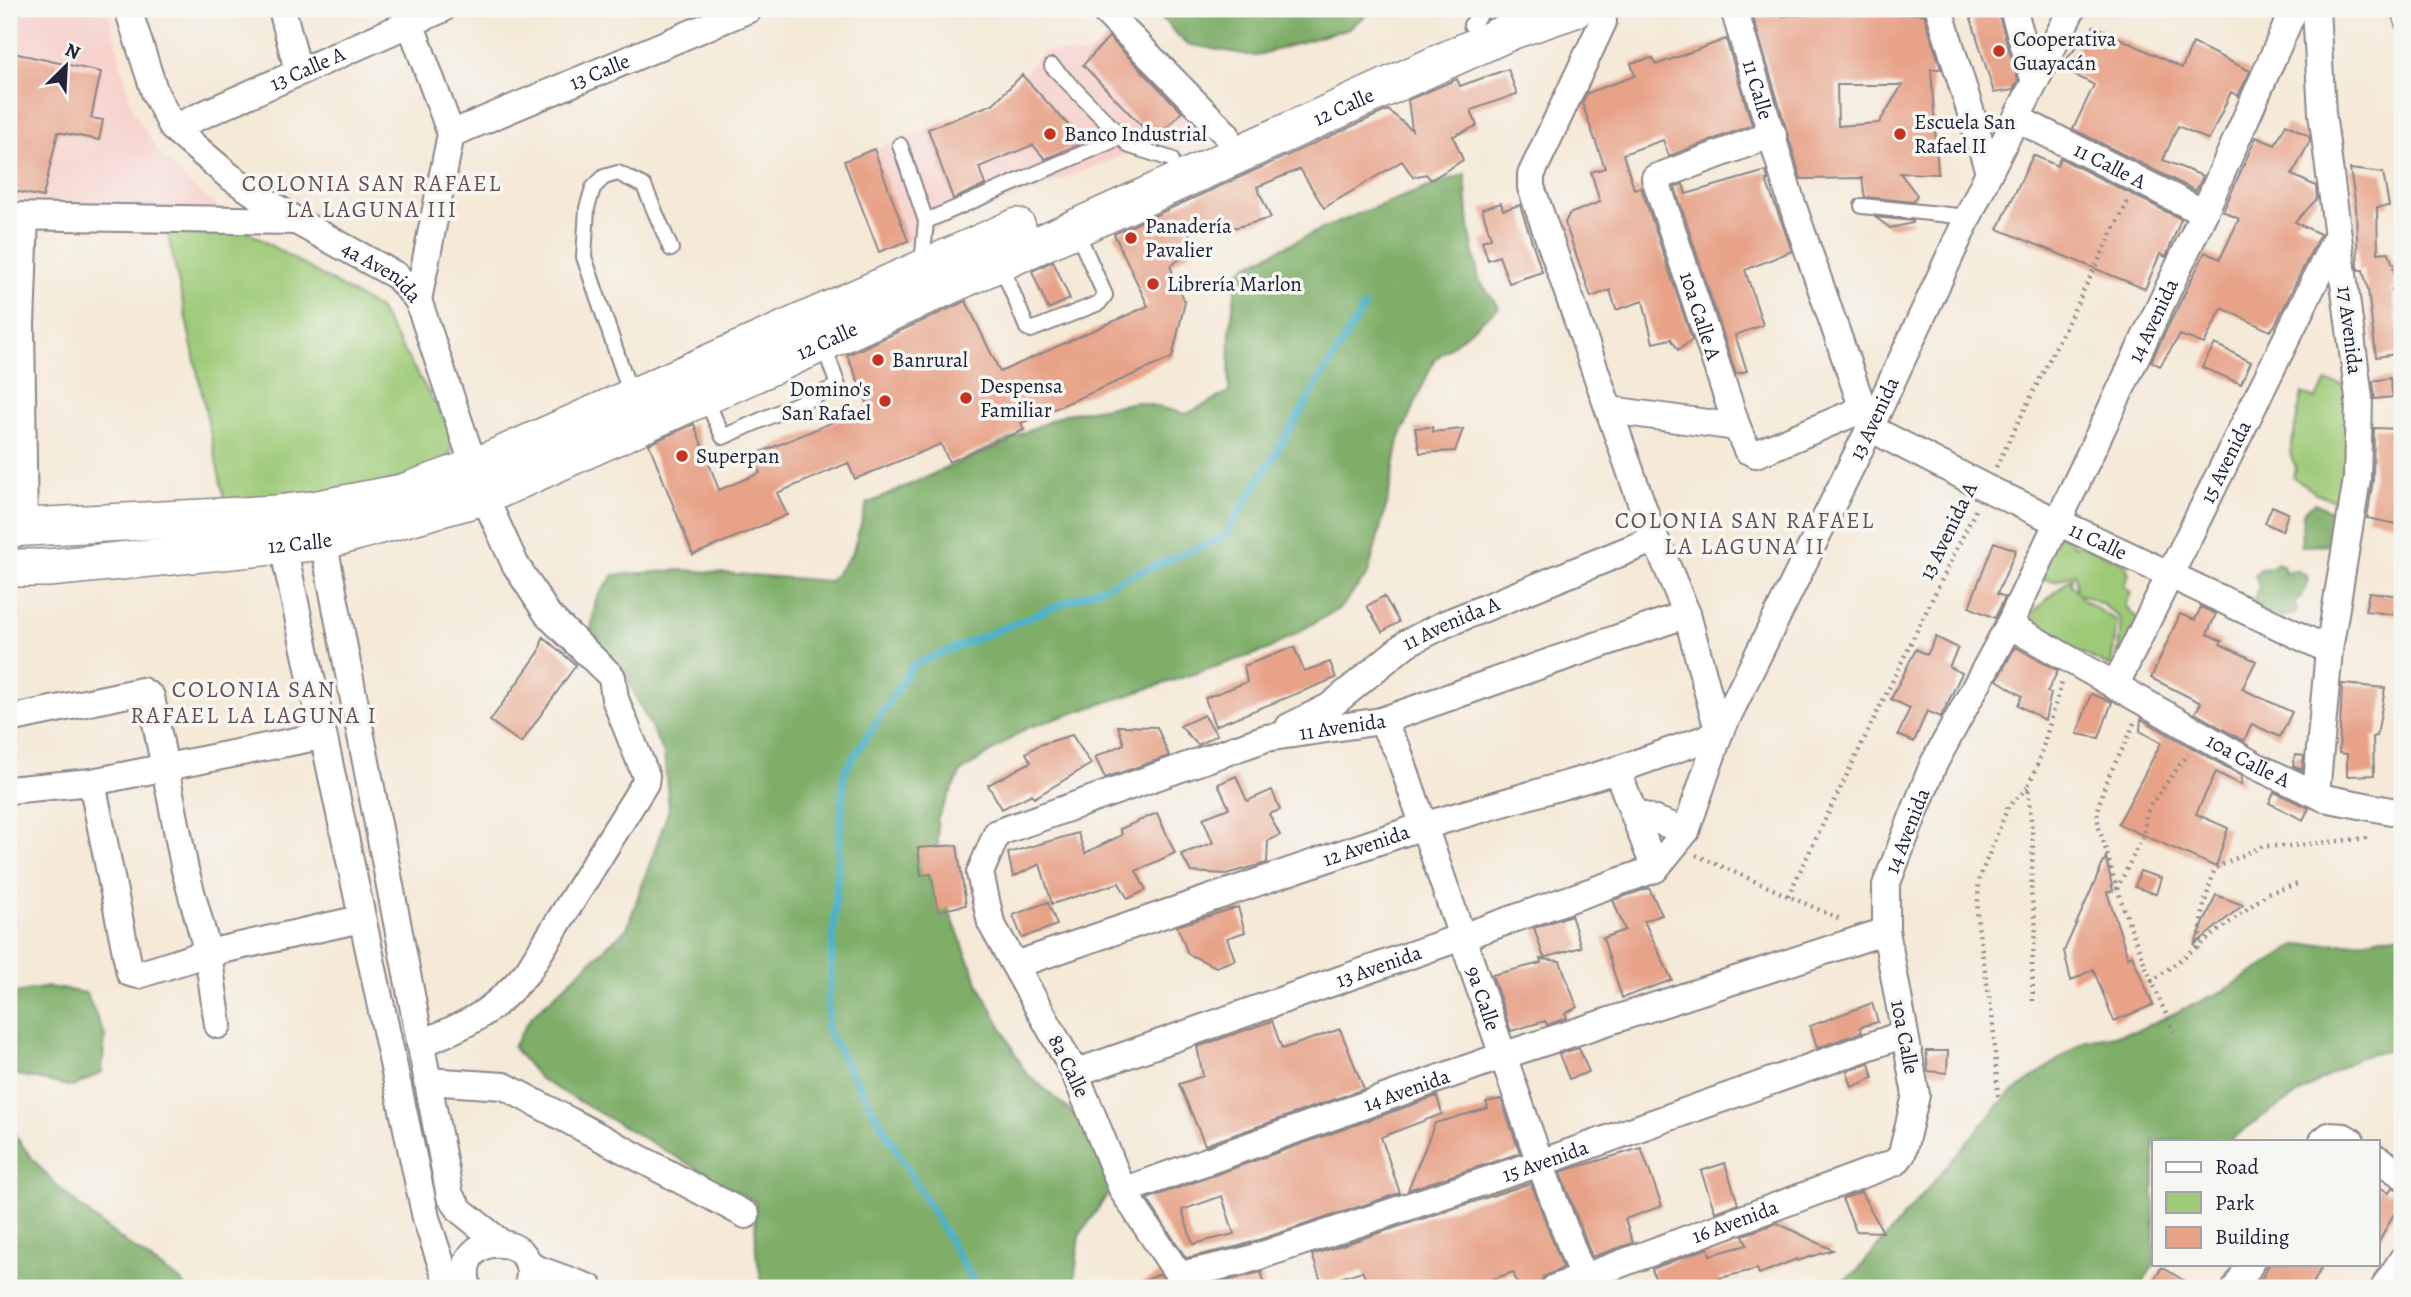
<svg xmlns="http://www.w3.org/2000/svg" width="2411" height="1297" font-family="Alegreya,serif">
  <rect width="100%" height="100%" fill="#f6f6f2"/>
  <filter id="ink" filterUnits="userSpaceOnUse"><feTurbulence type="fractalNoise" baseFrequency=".0143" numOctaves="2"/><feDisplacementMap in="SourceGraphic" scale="14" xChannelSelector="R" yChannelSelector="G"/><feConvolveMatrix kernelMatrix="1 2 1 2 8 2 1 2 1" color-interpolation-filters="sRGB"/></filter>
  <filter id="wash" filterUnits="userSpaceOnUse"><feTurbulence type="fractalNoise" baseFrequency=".00686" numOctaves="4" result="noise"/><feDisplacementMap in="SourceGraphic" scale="28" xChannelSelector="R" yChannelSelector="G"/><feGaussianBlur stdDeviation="1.57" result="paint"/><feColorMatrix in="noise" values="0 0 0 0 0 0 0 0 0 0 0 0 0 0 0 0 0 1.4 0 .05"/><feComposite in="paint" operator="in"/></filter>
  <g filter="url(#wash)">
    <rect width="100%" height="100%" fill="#f5e9d7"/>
    <path fill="#f7d0cb" d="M9,9H108L133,111L159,152L184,179L224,212L9,211Z
      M1109,37L1195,127L879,252L844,161L993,104L1046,50L1085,56Z"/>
    <path fill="#9eca77" stroke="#607659" stroke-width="2" d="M167,229H243L379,309L454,436L451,452L442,466L337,495L225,502Z
      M2327,382L2349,386V507L2316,493L2293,477L2296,469L2290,453L2302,393L2315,399Z
      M2039,527L2071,540L2072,546L2080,544L2125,563L2129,574L2124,586L2131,593L2125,605L2139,621L2117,668L2121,619L2102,604L2079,593L2083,600L2117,621L2111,667L2020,624L2072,577L2071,585L2077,591L2075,573L2056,581L2041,579L2033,545Z"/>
    <path fill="#7eae68" stroke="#506852" stroke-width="2" d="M1153,9H1374L1349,28L1255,56L1186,44Z
      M1465,174L1469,227L1479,280L1499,307L1434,360L1399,440L1387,503L1368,574L1340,608L1267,650L1027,728L961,772L937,819L940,889L979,985L1025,1072L1088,1126L1110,1191L1079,1236L1074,1288H763L756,1253L755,1202L540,1079L513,1047L531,1017L627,928L669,809L664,754L625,674L591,631L596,599L614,575L683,570L830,581L852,554L867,504L1065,414L1138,402L1187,414L1229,392L1230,331L1238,271C1310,230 1387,202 1465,174Z
      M2315,503L2344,518L2336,545L2301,546L2303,512Z
      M2276,563L2283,565L2285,572L2296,570L2307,576C2309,587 2304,595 2294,603L2297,610L2295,614L2281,617L2249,610L2259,587L2255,575L2260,569L2273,568Z
      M2402,934V1047L2357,1058L2260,1118L2229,1141H2154V1264L2140,1288H1834L1858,1270L2006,1097L2086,1040L2136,1031L2223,991L2297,945L2348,943Z
      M48,987L86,993L105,1036L102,1072L73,1087L9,1073V994Z
      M9,1125C44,1187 122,1242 181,1281L186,1288H9Z"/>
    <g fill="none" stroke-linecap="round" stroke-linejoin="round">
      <path stroke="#4bb1ca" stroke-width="7" d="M9,1285L11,1288
        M977,1288L827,1031L844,772L913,665L1225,537L1364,307"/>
    </g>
    <g id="blocks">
      <path fill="#e7a287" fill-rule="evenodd" d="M1986,10L1998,13L2018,80L2013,90L1994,93L1970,15Z
        M1842,14H1924L1941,69H1931L1938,174L1900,173L1917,195L1913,202L1865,197L1862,178L1801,179L1753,17ZM1837,85H1902L1879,123L1838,126Z
        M2094,26L2182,68L2193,43L2250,71L2238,96L2231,92L2209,140L2178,126L2163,160L2203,176L2196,191L2073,129L2094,85L2060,67Z
        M1109,37L1182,112L1155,140L1083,65Z
        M1726,39L1752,125L1669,156L1663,140L1623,154L1634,189L1641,187L1692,340L1678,350L1671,339L1653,343L1643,301L1616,310L1610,290L1591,297L1565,223L1569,214L1600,202L1591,172L1605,168L1582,103L1587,93L1635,76L1631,63L1653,58L1656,65Z
        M9,52L101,72L91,118L103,120L99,140L58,132L43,197L9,190Z
        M1508,69L1517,94L1471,110L1477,126L1453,136L1463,160L1431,180L1426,174L1413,177L1402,161L1324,208L1300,169L1257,187L1271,218L1233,228L1228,219L1181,222L1198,247L1170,266L1185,302L1172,358L1021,423L1024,430L949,462L941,444L855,479L848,463L777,493L787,515L693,555L649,444L694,424L719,490L760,473L752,456L869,407L847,355L966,301L1000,372L1148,306L1114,234L1388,110L1412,130L1408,100L1457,79L1460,86Z
        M1022,75L1084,142L1045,159L1033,145L979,167L985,185L953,199L928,129L993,104Z
        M2286,124L2309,136L2310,141L2292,175L2316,186L2317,199L2295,222L2320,234L2275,325L2270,331L2222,308L2204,344L2180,335L2160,366L2151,361L2205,252L2220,259L2239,219L2223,211L2256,137L2275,145Z
        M874,149L908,241L879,252L844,161Z
        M2033,155L2057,166L2060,158L2181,219L2166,257L2160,254L2145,289L1998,229Z
        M2350,169L2383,173L2389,206L2377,207L2378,253L2389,252L2392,263L2399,266L2393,267L2398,289H2392L2402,353L2376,357L2368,290L2363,270H2358L2356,207Z
        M1766,171L1768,180H1766L1792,251L1745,270L1763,325L1735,335L1747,371L1736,374L1675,187L1683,184L1686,194Z
        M1501,203L1503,210L1520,205L1542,272L1509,283L1499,256L1488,260L1482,241L1491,238L1482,209Z
        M1875,217L1913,221V223L1890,228Z
        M1053,261L1070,299L1048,309L1032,271Z
        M2215,344L2251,362L2241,384L2202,367Z
        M2390,378L2393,397L2375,399L2373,381Z
        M1432,427L1433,432L1463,429L1455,451L1420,453L1415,428Z
        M2374,428L2402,429V525L2367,518L2373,480Z
        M2272,506L2288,513L2282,531L2265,523Z
        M1994,542L2016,550L1997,594L2005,597L1995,618L1969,607Z
        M2369,592L2401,596L2397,615L2365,611Z
        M1384,596L1399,622L1382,632L1367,606Z
        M2201,607L2216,614L2207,634L2222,641L2220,644L2256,661L2242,689L2292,712L2280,737L2252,724L2244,741L2195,713L2201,703L2151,678L2180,614L2195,620Z
        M543,637L576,665L521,743L490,721L539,652Z
        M1936,637L1958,648L1949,667L1962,673L1941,717L1927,711L1914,742L1898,735L1910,708L1891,699L1916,649L1927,655Z
        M1294,647L1304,671L1330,662L1336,678L1215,726L1205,698L1247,682L1244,666Z
        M2015,647L2058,671L2047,692L2051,693L2045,720L2018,705L2022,696L1997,680Z
        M2342,684L2385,688L2377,736L2373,737L2374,775L2347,776V754L2339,753Z
        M2091,694L2112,702L2099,738L2077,734Z
        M1204,715L1217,735L1198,745L1180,726Z
        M2141,719L2242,776L2241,785L2216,772L2196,814L2228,828L2216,867L2118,824L2161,743L2140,731Z
        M1118,726L1157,727L1169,756L1105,778L1095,757L1124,744Z
        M1072,735L1091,764L1034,798L1032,794L1002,809L988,785L1031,762L1026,753L1039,745Z
        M2295,755L2304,756L2302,770L2293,766Z
        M1236,776L1247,801L1272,790L1280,810L1269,814L1280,835L1268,841L1267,863L1226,874L1191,872L1181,854L1213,843L1203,818L1229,808L1218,784Z
        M2274,792L2309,808L2303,820L2269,803Z
        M1157,813L1175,853L1136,871L1146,890L1128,899L1119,883L1052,904L1040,864L1013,877L1008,853L1078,833L1085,853L1122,835L1120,829Z
        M957,845L966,905L938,911L931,874L921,875L918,848Z
        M2106,857L2113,891L2107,892L2128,957L2132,955L2153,1005L2114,1021L2093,969L2071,981L2064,951Z
        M2140,871L2161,878L2156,894L2135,887Z
        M1649,888L1662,915L1644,921L1672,980L1622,998L1603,938L1625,930L1613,900Z
        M2216,895L2243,905L2194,945Z
        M1048,902L1057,925L1022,938L1013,915Z
        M1238,907L1245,932L1227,938L1235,960L1216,967L1188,954L1177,926Z
        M1571,915L1581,947L1544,958L1534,928Z
        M1540,959L1560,961L1577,1007L1565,1014L1567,1018L1547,1025L1545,1021L1511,1031L1492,975L1541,963Z
        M1872,1003L1878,1022L1860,1027L1862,1032L1817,1048L1810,1026Z
        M1272,1021L1282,1049L1340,1029L1364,1089L1205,1145L1179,1084L1203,1076L1197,1047Z
        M1579,1048L1589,1072L1569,1079L1559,1054Z
        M1926,1051H1948L1947,1073L1928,1071Z
        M1869,1063L1873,1078L1852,1087L1847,1071Z
        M1437,1096L1442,1114L1381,1137L1400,1193L1240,1246L1186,1258L1147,1199ZM1222,1196L1234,1234L1193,1244L1182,1210Z
        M1501,1099L1520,1153L1408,1190L1435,1123L1488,1108L1486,1102Z
        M1641,1148L1662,1206L1625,1219L1633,1243L1592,1257L1560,1172Z
        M1725,1163L1738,1204L1715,1212L1701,1171Z
        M1531,1183L1563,1268L1543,1277L1540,1288H1519L1513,1272L1467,1288H1370L1362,1271L1322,1284L1312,1255Z
        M2378,1186L2389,1193L2392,1187L2402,1191V1220L2393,1215L2378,1244Z
        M1861,1192L1883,1232L1856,1231L1842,1199Z
        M1777,1223L1833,1250L1797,1261V1259L1759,1274L1757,1269L1720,1278L1724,1288H1658L1652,1269L1708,1248L1710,1255L1747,1245L1743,1235Z
        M2269,1264H2323L2311,1288H2257Z
        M2162,1267L2196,1288H2149Z
        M1261,1272L1266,1288H1210V1285Z
        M1160,1274L1172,1288H1128Z"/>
    </g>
  </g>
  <g filter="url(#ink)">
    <use href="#blocks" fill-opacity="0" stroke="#8c8689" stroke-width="2"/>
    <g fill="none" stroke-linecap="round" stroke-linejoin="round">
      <g stroke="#8c8689" stroke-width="18">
        <path id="lane" d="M2400,9L2402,22
          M1471,25L1485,9
          M1052,66L1130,146L1171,159
          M900,145L926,221L922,265
          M1862,206L1968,217
          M926,221L1121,137
          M1001,264L1027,328L1031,330L1099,303L1105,295L1076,230
          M705,397L723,437L838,386L823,343
          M632,398L584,257L587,208L593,188L604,177L618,173L644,186L671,249"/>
      </g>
      <g stroke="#8c8689" stroke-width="30">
        <g id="street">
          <path id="s1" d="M128,9L155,93L173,128L229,176L296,221L397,276L418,300L484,496L515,564L548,615L612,677L615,699L646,776L645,783L528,971C492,1014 470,1023 420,1044"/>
          <path d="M282,9L298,71"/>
          <path d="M405,9L451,134L418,300"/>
          <path d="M1103,9L1226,134"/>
          <path id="s2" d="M1734,9L1791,201L1863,409"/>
          <path d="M1939,9L1989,172"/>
          <path d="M2013,9L2035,82"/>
          <path id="s3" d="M2018,119L2204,213"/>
          <path id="s4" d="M173,128L442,9"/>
          <path id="s5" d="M451,134L749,9"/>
          <path id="s6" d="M1773,134L1655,178L1737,427L1747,450L1756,454L1863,409L1870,428L1986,488L2329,650"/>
          <path d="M9,216L296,221"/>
          <path d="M1610,410L1737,427"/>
          <path d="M320,524L450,1196L461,1211L501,1243"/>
          <path d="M279,527L426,1218L444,1272L464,1288"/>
          <path d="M24,528L21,325L25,217"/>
          <path id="s7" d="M2009,625L2256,766L2324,798L2391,811"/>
          <path id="s8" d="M2115,686L2337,236"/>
          <path d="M9,719L142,691L151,697L185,870L208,953L218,1025"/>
          <path id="s9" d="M1381,721L1398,751L1540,1163L1583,1278"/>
          <path id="s10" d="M1289,727L1329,707L1407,643L1445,624L1655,539"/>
          <path d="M1617,770L1655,869"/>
          <path d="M92,782L130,973L138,975L208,953L361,919"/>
          <path d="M9,790L92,782L321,736"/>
          <path d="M2316,794L2329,650L2357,479L2359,398L2322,113L2316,9"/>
          <path d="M1633,812L1686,831"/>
          <path id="s11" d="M1015,965L1423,826L1617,770L1719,734L1687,614L1647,519L1531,187V175L1603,22L1601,9"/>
          <path id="s12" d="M1075,1073L1655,869L1686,831L1719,734L1870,428L1989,172L2072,9"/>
          <path d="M427,1081L504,1086L746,1215"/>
          <path d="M2323,1141L2329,1136L2344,1137L2351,1141"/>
          <path d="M2378,1159L2402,1175"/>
          <path id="s13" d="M1123,1191L1505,1055L1886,931"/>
          <path d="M529,1266L590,1288"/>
          <path id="s14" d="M1181,1275L1244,1261L1540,1163L1904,1034"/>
          <path d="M468,1288C450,1226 548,1232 527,1288"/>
          <path id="s15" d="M1195,1288L1177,1272L1123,1191L1075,1073L991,923L980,873L997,833L1266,738L1381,721L1687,614"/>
          <path id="s16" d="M1555,1288L1896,1162L1902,1154L1916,1095L1886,931V885L1933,765L2009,625L2204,213L2294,9"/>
          <path d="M2236,1288L2250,1264"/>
          <path d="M2384,1288L2402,1260"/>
        </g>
      </g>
      <g stroke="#8c8689" stroke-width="40">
        <g id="secondary">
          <path d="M9,528L277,514L318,509L403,493L475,467L1017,227"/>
          <path id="s17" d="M9,568H48L323,541L484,496L1513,30L1575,9"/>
        </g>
      </g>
      <path stroke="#8c8689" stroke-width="4.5" stroke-dasharray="2 5" stroke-linecap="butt" d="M1996,467L2129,199
        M2134,723C2123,754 2102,779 2098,812C2096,825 2104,842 2107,854C2124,916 2148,974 2174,1032
        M1696,855L1842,920
        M2117,889L2144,834L2146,815L2151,804L2188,754
        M1788,896L1977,507
        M2198,949L2204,905L2215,868L2263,846H2290L2368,838
        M2151,982L2268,893L2298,884
        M2033,1001L2032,963L2036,928L2031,892L2033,843L2028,786L2038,764L2062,682
        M1998,1096L1993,1022L1977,919L1979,879L2008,807L2028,787"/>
      <use href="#lane" stroke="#fff" stroke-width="14"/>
      <use href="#street" stroke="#fff" stroke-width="26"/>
      <use href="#secondary" stroke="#fff" stroke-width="37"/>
    </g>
  </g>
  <g fill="#c8321e" stroke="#f6f6f2" stroke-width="2.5">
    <circle cx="1999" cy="51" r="7"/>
    <circle cx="1050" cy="134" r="7"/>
    <circle cx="1900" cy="134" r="7"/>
    <circle cx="1131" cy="238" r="7"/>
    <circle cx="1153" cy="284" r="7"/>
    <circle cx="878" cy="360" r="7"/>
    <circle cx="966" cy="398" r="7"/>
    <circle cx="885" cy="401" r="7"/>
    <circle cx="682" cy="456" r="7"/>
  </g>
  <g text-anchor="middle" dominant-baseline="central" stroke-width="7" stroke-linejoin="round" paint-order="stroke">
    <g font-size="21" fill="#22223b" stroke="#f6f6f2" text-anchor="start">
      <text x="2013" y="39">Cooperativa<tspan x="2013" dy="24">Guayacán</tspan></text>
      <text x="1914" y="122">Escuela San<tspan x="1914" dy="24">Rafael II</tspan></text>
      <text x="1064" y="134">Banco Industrial</text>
      <text x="1145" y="226">Panadería<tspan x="1145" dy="24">Pavalier</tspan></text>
      <text x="1167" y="284">Librería Marlon</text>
      <text x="892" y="360">Banrural</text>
      <text x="980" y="386">Despensa<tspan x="980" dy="24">Familiar</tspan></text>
      <text x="871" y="389" text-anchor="end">Domino's<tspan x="871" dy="24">San Rafael</tspan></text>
      <text x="696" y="456">Superpan</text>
    </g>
    <g font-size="21" fill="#22223b" stroke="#f6f6f2">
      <text stroke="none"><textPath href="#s4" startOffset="147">13 Calle A</textPath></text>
      <text stroke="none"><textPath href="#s5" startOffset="161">13 Calle</textPath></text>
      <text stroke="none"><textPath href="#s2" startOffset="84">11 Calle</textPath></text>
      <text stroke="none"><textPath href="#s17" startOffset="1426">12 Calle</textPath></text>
      <text stroke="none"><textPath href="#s3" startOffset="103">11 Calle A</textPath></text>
      <text stroke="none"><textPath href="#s1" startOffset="382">4a Avenida</textPath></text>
      <text stroke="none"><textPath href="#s6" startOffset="271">10a Calle A</textPath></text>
      <text stroke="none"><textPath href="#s16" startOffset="1272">14 Avenida</textPath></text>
      <text transform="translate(2350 330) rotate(83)">17 Avenida</text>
      <text stroke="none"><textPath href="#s17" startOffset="859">12 Calle</textPath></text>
      <text stroke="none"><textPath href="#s12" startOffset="1118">13 Avenida</textPath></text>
      <text stroke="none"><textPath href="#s8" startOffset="250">15 Avenida</textPath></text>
      <text transform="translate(1948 531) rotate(-64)">13 Avenida A</text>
      <text stroke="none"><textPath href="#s6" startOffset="814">11 Calle</textPath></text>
      <text stroke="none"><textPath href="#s17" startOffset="292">12 Calle</textPath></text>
      <text stroke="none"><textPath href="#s10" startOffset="194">11 Avenida A</textPath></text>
      <text stroke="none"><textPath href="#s15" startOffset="878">11 Avenida</textPath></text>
      <text stroke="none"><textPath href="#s7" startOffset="275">10a Calle A</textPath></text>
      <text stroke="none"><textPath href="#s16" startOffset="705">14 Avenida</textPath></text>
      <text stroke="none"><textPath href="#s11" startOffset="371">12 Avenida</textPath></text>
      <text stroke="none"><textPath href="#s12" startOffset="322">13 Avenida</textPath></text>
      <text stroke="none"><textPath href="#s9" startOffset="296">9a Calle</textPath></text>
      <text transform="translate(1905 1037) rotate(79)">10a Calle</text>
      <text transform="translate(1069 1066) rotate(64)">8a Calle</text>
      <text stroke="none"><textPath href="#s13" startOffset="301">14 Avenida</textPath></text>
      <text stroke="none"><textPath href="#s14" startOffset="382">15 Avenida</textPath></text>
      <text stroke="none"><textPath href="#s16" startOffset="192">16 Avenida</textPath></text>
    </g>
    <g font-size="23" letter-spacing="2" fill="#674f56" stroke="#f6f6f2">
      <text x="372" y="183">COLONIA SAN RAFAEL<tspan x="372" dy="26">LA LAGUNA III</tspan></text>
      <text x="1745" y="520">COLONIA SAN RAFAEL<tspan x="1745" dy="26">LA LAGUNA II</tspan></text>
      <text x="254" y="689">COLONIA SAN<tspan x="254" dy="26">RAFAEL LA LAGUNA I</tspan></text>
    </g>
  </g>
  <rect width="2411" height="1297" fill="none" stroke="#f6f6f2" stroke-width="35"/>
  <rect x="2152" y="1140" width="228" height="126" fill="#f6f6f2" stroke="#a1a1a9" stroke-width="2"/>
  <rect x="2166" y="1162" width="35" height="10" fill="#ffffff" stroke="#a1a1a9" stroke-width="2"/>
  <text x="2215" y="1174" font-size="21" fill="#22223b">Road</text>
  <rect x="2166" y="1192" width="35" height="21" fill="#9eca77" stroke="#a1a1a9" stroke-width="2"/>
  <text x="2215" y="1210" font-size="21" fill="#22223b">Park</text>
  <rect x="2166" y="1227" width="35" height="21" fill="#e7a287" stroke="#a1a1a9" stroke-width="2"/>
  <text x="2215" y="1244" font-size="21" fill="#22223b">Building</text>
  <g transform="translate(66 66) rotate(24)" stroke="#f6f6f2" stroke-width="5" paint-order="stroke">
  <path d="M0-5L12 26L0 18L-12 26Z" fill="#22223b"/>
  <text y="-10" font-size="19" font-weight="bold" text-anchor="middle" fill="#22223b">N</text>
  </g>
</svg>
